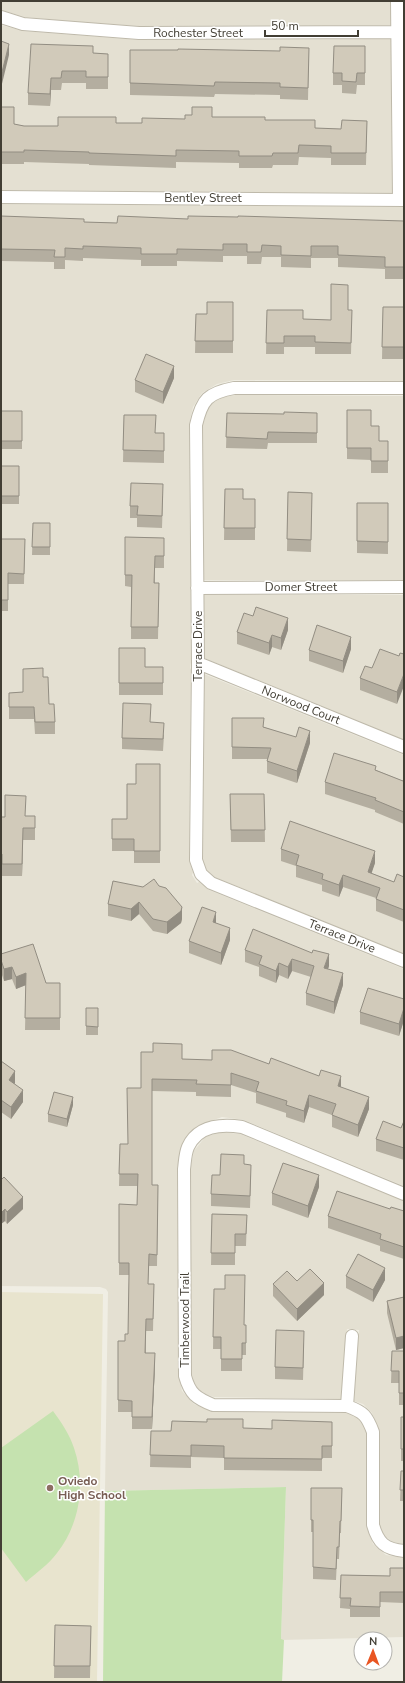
<svg xmlns="http://www.w3.org/2000/svg" width="405" height="1683" font-family="'Nunito Sans',sans-serif">
  <rect width="100%" height="100%" fill="#f0eee4"/>
  <path fill="#e4e0d2" d="M1,1H391V25L139,26L66,21L25,17L1,10Z
    M1,25L23,31L139,40L391,39L392,193L1,190Z
    M1,204L404,207V381L234,380L217,384L202,393L193,407L189,425L191,662L190,668L191,669L189,860L193,872L192,875L197,883L199,882L209,890L404,969V1186L244,1120L222,1117L197,1126L182,1145L177,1169L179,1376L182,1391L194,1404L213,1412L346,1413L358,1417L363,1422L367,1434L366,1525L373,1544L386,1555L404,1558V1637L281,1640L286,1487L105,1491L108,1292L106,1289L100,1287L1,1286Z
    M235,395L404,396V580H204L202,426L205,412L211,403L220,398Z
    M204,595H404V740L204,658Z
    M204,674L404,755V954L214,877L206,869L202,858Z
    M222,1132L240,1134L404,1201V1544L392,1542L382,1533L379,1524L380,1432L372,1413L363,1404L354,1401L359,1330L347,1329L341,1399L214,1397L202,1393L194,1385L192,1375L190,1170L194,1151L205,1137Z"/>
  <path fill="#e8e4ce" d="M1,1292L103,1294L97,1682H1Z"/>
  <path fill="#c5e2af" d="M53,1411C61,1422 70,1435 74,1448C86,1483 80,1524 57,1553C49,1564 36,1573 26,1582L1,1548V1448Z
    M286,1487L281,1639L284,1640L282,1682H103L105,1491Z"/>
  <g fill="none" stroke-linecap="round" stroke-linejoin="round">
    <g stroke="#beb9aa" stroke-width="14">
      <path id="minor" d="M397,1L399,200
        M1,17L23,24L139,33L397,32
        M1,197L404,200
        M404,388H234C208,393 202,399 196,425L198,663L196,860L201,874L211,883L404,961
        M197,588L404,587
        M198,663L404,747
        M404,1194L242,1127C221,1124 198,1125 188,1147C185,1154 185,1162 184,1169L185,1376C190,1394 196,1398 213,1405L347,1406C364,1412 367,1416 373,1432V1525C378,1543 385,1549 404,1551
        M347,1406L352,1336"/>
    </g>
    <use href="#minor" stroke="#fff" stroke-width="12"/>
  </g>
  <path fill="#b4aea0" d="M332,1H366V2H332Z
    M93,46V53L108,54V89H86V83H62L61,90H51L50,106L28,105V93Z
    M365,46V85H357L356,94L342,93V85H333V73Z
    M309,48L308,100L280,99V95L215,94L214,97L130,95V50L280,51Z
    M1,107L14,124L24,126H58L116,123H142L185,119L212,117L265,120L315,128L341,129L367,121L366,165H331V158L299,157L298,165H273L272,168H239V163L176,162V168L89,165V164L24,162V164H1Z
    M1,216L84,222L117,223L188,219L404,221V279H385V269L338,267V258H311V268L281,267V257H262L261,264H247V256H223V262L177,261V266H141V260L83,258V261L65,260V269H54V262L1,261Z
    M233,302V353H195L196,314H207Z
    M383,307H404V359H382Z
    M267,310L303,319L331,320L348,310H352L351,354H315V347H284V354H266Z
    M174,378L163,404L135,392V380Z
    M1,411H22V449H1Z
    M227,413L284,414L317,413V443H268L267,449L226,448Z
    M124,415L156,433H164V463L123,462Z
    M371,426L379,441H388V473H371V460L347,459V448Z
    M1,466H19V504H1Z
    M225,489L243,499H255V540H224Z
    M288,492L312,493L311,552L287,551Z
    M163,496L162,528L137,527V518H130V506Z
    M357,503H388V554L357,553Z
    M33,523H50V555H32Z
    M125,537L164,538V568H155V583H159L158,639H131V587L125,586Z
    M1,539H25L24,584H8V611H1Z
    M288,630L281,650L272,647L269,655L237,644V632Z
    M119,648L145,667H163V695H119Z
    M351,649L343,673L309,661V650Z
    M399,656L397,704L360,690V678L372,668Z
    M23,669L43,677L49,704L55,722V734H35L34,719H9V693L23,692Z
    M232,718L264,727L310,743L297,783L267,773V759H232Z
    M151,723L164,735L163,751L122,749V738Z
    M160,764V863H134V851H112V819H127L136,784Z
    M376,770L403,781L404,779V824L375,812V810L325,794V782Z
    M230,794H264L265,842H231Z
    M25,816H35V840H23L22,876H2V866H1V817Z
    M281,849L375,863L371,873L394,882L404,877V922L376,911V898L343,887L339,897L322,891V885L296,877V866L281,861Z
    M113,881L182,919L181,923L167,934L153,931L139,914L131,921L108,916V904Z
    M216,923L230,940L221,965L189,953V941Z
    M245,950L329,966L328,969L343,985L334,1014L306,1005V993L311,977L292,971L288,979L279,975L276,983L259,976V967L245,962Z
    M1,954L46,983H60V1030H25L26,985L16,989L12,979L4,981L1,972Z
    M404,999V1020L399,1036L360,1024V1012Z
    M86,1008H98V1035H86Z
    M141,1052L182,1059L269,1064L341,1087L369,1109L358,1137L332,1127V1115L309,1107L304,1123L286,1117V1113L256,1103V1093L231,1085V1097L196,1096V1092L152,1091V1185H158L157,1266H149L148,1284H154L153,1331H146V1353L155,1365L152,1429H132V1412H118V1341H125L128,1334L129,1282V1275H119V1204L137,1205L138,1186H119L120,1144H128L141,1088Z
    M1,1061L15,1083L14,1084L23,1102L11,1119L1,1112Z
    M73,1105L67,1127L48,1122V1114Z
    M404,1121V1160L376,1151V1139L401,1128Z
    M244,1164L251,1176L250,1208L211,1206V1194Z
    M1,1180L23,1209L7,1224L5,1221L1,1224Z
    M319,1187L308,1218L272,1205V1193Z
    M390,1209L404,1211V1259L380,1251V1246L328,1228V1216Z
    M212,1214L247,1215L246,1246H235V1265H211Z
    M346,1276L385,1280L373,1302L346,1288Z
    M297,1281L324,1295L297,1321L273,1296V1284Z
    M214,1289L244,1325H246V1355H242V1371H221V1349H213Z
    M404,1297V1348L396,1350L387,1313V1301Z
    M304,1343L303,1380L275,1379V1367Z
    M392,1351H404V1405H399V1383H391Z
    M401,1417H404V1461H401Z
    M332,1422V1458H322V1471L224,1470V1458L191,1457V1468L150,1467L151,1431H171L243,1428L272,1429Z
    M401,1471H404V1501H400Z
    M311,1488H342L341,1533H340L339,1559H337L336,1580L313,1579V1532H311Z
    M404,1568V1603L380,1602V1617H350V1609L340,1608L341,1575L390,1576Z
    M55,1625L91,1626L90,1678H54Z"/>
  <path fill="#928d82" d="M9,44V55L1,88V76Z
    M51,78V90L50,106V94Z
    M174,366V378L163,404V392Z
    M288,618V630L281,650V638Z
    M272,635V647L269,655V643Z
    M351,637V649L343,673V661Z
    M404,674V686L397,704V692Z
    M310,731V743L297,783V771Z
    M23,828V840L22,876V864Z
    M375,851V863L368,884V872Z
    M343,875V887L339,897V885Z
    M139,902V914L131,921V909Z
    M182,907V919L181,923L167,934V922Z
    M216,912V924L213,922Z
    M230,928V940L221,965V953Z
    M329,954V966L324,980V968Z
    M292,959V971L288,979V967Z
    M279,963V975L276,983V971Z
    M12,967V979L4,981V969Z
    M26,973V985L16,989V977Z
    M343,973V985L334,1014V1002Z
    M404,1008V1020L399,1036V1024Z
    M15,1071V1083L9,1092V1080Z
    M341,1076V1088L338,1086Z
    M23,1090V1102L11,1119V1107Z
    M309,1095V1107L304,1123V1111Z
    M73,1097V1105L67,1127V1119Z
    M369,1097V1109L358,1137V1125Z
    M319,1175V1187L308,1218V1206Z
    M23,1197V1209L7,1224V1212Z
    M5,1209V1221L1,1224V1213Z
    M385,1268V1280L373,1302V1290Z
    M324,1283V1295L297,1321V1309Z
    M404,1336V1348L396,1350V1338Z
    M155,1353V1365L152,1429V1417Z"/>
  <path fill="#d1caba" stroke="#928d82" d="M1,41L9,44L1,76Z
    M31,44L93,46V53L108,54V77H86V71H62L61,78H51L50,94L28,93Z
    M334,46H365V73H357L356,82L342,81V73H333Z
    M280,47L309,48L308,88L280,87V83L215,82L214,86L130,83V50H178V49L280,51Z
    M1,107H14V124L24,126H58V117H116V123H142V118L185,119V115H192V107H212V117H265V120H315V128L341,129L342,120L367,121L366,153H331V146L299,145L298,153H273L272,156H239V151L176,150V156L89,153V152L24,150V152H1Z
    M1,216L84,219V222L117,223L118,216L188,219V216L238,217V216L404,221V267H385V257L338,255V246H311V256L281,255V246L262,245L261,252H247V244H223V250L177,249V254H141V248L83,246V249L65,248V257H54L55,250L1,249Z
    M331,284L348,285V310H352L351,343L315,342V336H284V343H266L267,310H303V319L331,320Z
    M207,302H233V341H195L196,314H207Z
    M383,307H404V347H382Z
    M146,354L174,366L163,392L135,380Z
    M347,410H371V426H379V441H388V461H371V448H347Z
    M1,411H22V441H1Z
    M284,412L317,413V433L268,432L267,439L226,437L227,413L284,414Z
    M124,415H156L155,433H164V451L123,450Z
    M1,466H19V496H1Z
    M131,483L163,484L162,516L137,515L138,506H130Z
    M225,489H243V499H255V528H224Z
    M288,492L312,493L311,540L287,539Z
    M357,503H388V542L357,541Z
    M33,523H50V547H32Z
    M125,537L164,538V556H155L154,583H159L158,627H131L132,575H125Z
    M1,539H25L24,574L8,573V600H1Z
    M256,607L288,618L281,638L272,635L269,643L237,632L244,613L253,616Z
    M317,625L351,637L343,661L309,650Z
    M119,648H145V667H163V683H119Z
    M380,649L399,656L400,653L404,654V674L397,692L360,678L365,666L372,668Z
    M43,668V677H48L49,704H54L55,722H35L34,707H9V693L23,692V669Z
    M123,703L151,704L150,722L164,723L163,739L122,738Z
    M232,718H264L263,727L296,737L299,727L310,731L297,771L267,761L271,748L232,747Z
    M334,753L376,766L375,770L403,781L404,779V812L375,800L376,798L325,782Z
    M136,764H160V851H134V839H112V819H127V784H136Z
    M230,794H264L265,830H231Z
    M5,795L26,796L25,816H35V828H23L22,864H2V854H1V817H5Z
    M290,821L375,851L368,872L394,882L397,874L404,877V910L376,899L380,888L343,875L339,885L322,879L323,874L296,865L299,855L281,849Z
    M154,879L159,886L166,888L182,907L181,911L167,922L153,919L139,902L131,909L108,904L113,881L143,887Z
    M202,907L216,912L213,922L230,928L221,953L189,941Z
    M253,929L312,953L313,950L329,954L324,968L343,973L334,1002L306,993L314,966L292,959L288,967L279,963L276,971L259,964L262,956L245,950Z
    M33,944L46,983H60V1018H25L26,973L16,977L12,967L4,969L1,960V954Z
    M368,988L404,999V1008L399,1024L360,1012Z
    M86,1008H98V1027L86,1026Z
    M153,1043L182,1044V1059L212,1060V1050H231L269,1064L271,1058L319,1076L321,1070L341,1076L338,1086L369,1097L358,1125L332,1115L336,1104L309,1095L304,1111L286,1105L287,1101L256,1091L259,1082L231,1073V1085L196,1084L197,1080L152,1079V1185H158L157,1255L149,1254L148,1284H154L153,1319H146L145,1353H155L152,1417H132V1401L118,1400V1341H125V1334H128L129,1274V1263H119V1204L137,1205L138,1174H119L120,1144H128L127,1088H141V1052H153Z
    M1,1061L15,1071L9,1080L23,1090L11,1107L1,1100Z
    M54,1092L73,1097L67,1119L48,1114Z
    M383,1121L401,1128L404,1121V1148L376,1139Z
    M221,1154L244,1155V1164L251,1165L250,1196L211,1194L212,1175H220Z
    M283,1163L319,1175L308,1206L272,1193Z
    M4,1177L23,1197L7,1212L5,1209L1,1213V1180Z
    M337,1191L390,1209L391,1207L404,1211V1247L380,1239L381,1234L328,1216Z
    M212,1214L247,1215L246,1234H235V1253H211Z
    M358,1254L385,1268L373,1290L346,1276Z
    M310,1269L324,1283L297,1309L273,1284L287,1271L297,1281Z
    M225,1275H245L244,1325H246V1343H242V1359H221V1337H213L214,1289H225Z
    M404,1297V1336L396,1338L387,1301Z
    M276,1330L304,1331L303,1368L275,1367Z
    M392,1351H404V1393H399V1371H391Z
    M401,1417H404V1449H401Z
    M207,1419H243V1428L272,1429V1420L332,1422V1446H322V1459L224,1458V1446L191,1445V1456L150,1455L151,1431H171L172,1421L207,1422Z
    M401,1471H404V1490H400Z
    M311,1488H342L341,1521H340L339,1547H337L336,1569L313,1567V1520H311Z
    M390,1568H404V1592H380V1607L350,1606L351,1598H340L341,1575L390,1576Z
    M55,1625L91,1626L90,1666H54Z"/>
  <circle fill="#8d6e63" stroke="#fff" stroke-width="1.5" cx="50" cy="1488" r="4"/>
  <g text-anchor="middle" dominant-baseline="central" stroke-width="3" stroke-linejoin="round" paint-order="stroke">
    <g font-size="12" fill="#423e34" stroke="#fff">
      <text x="198" y="33">Rochester Street</text>
      <text x="203" y="198">Bentley Street</text>
      <text x="301" y="587">Domer Street</text>
      <text transform="translate(198 646) rotate(-90)">Terrace Drive</text>
      <text transform="translate(301 705) rotate(22)">Norwood Court</text>
      <text transform="translate(342 936) rotate(22)">Terrace Drive</text>
      <text transform="translate(185 1320) rotate(-90)">Timberwood Trail</text>
    </g>
    <g font-size="12" font-weight="bold" fill="#785e54" stroke="#fff" text-anchor="start">
      <text x="58" y="1481">Oviedo<tspan x="58" dy="14">High School</tspan></text>
    </g>
  </g>
  <rect width="405" height="1683" fill="none" stroke="#423e34" stroke-width="4"/>
  <g transform="translate(373 1651) rotate(1)"><circle r="19" fill="#ffffff" stroke="#b3b2ae"/>
  <path d="M0-3L7 15L0 10L-7 15Z" fill="#e95522"/>
  <text y="-6" font-size="11" font-weight="bold" text-anchor="middle" fill="#423e34">N</text>
  </g>
  <path d="M265 30v6h93v-6" fill="none" stroke="#423e34" stroke-width="2"/>
  <text x="271" y="30" font-size="12" fill="#423e34" stroke="#ffffff" stroke-width="3" paint-order="stroke">50 m</text>
</svg>
